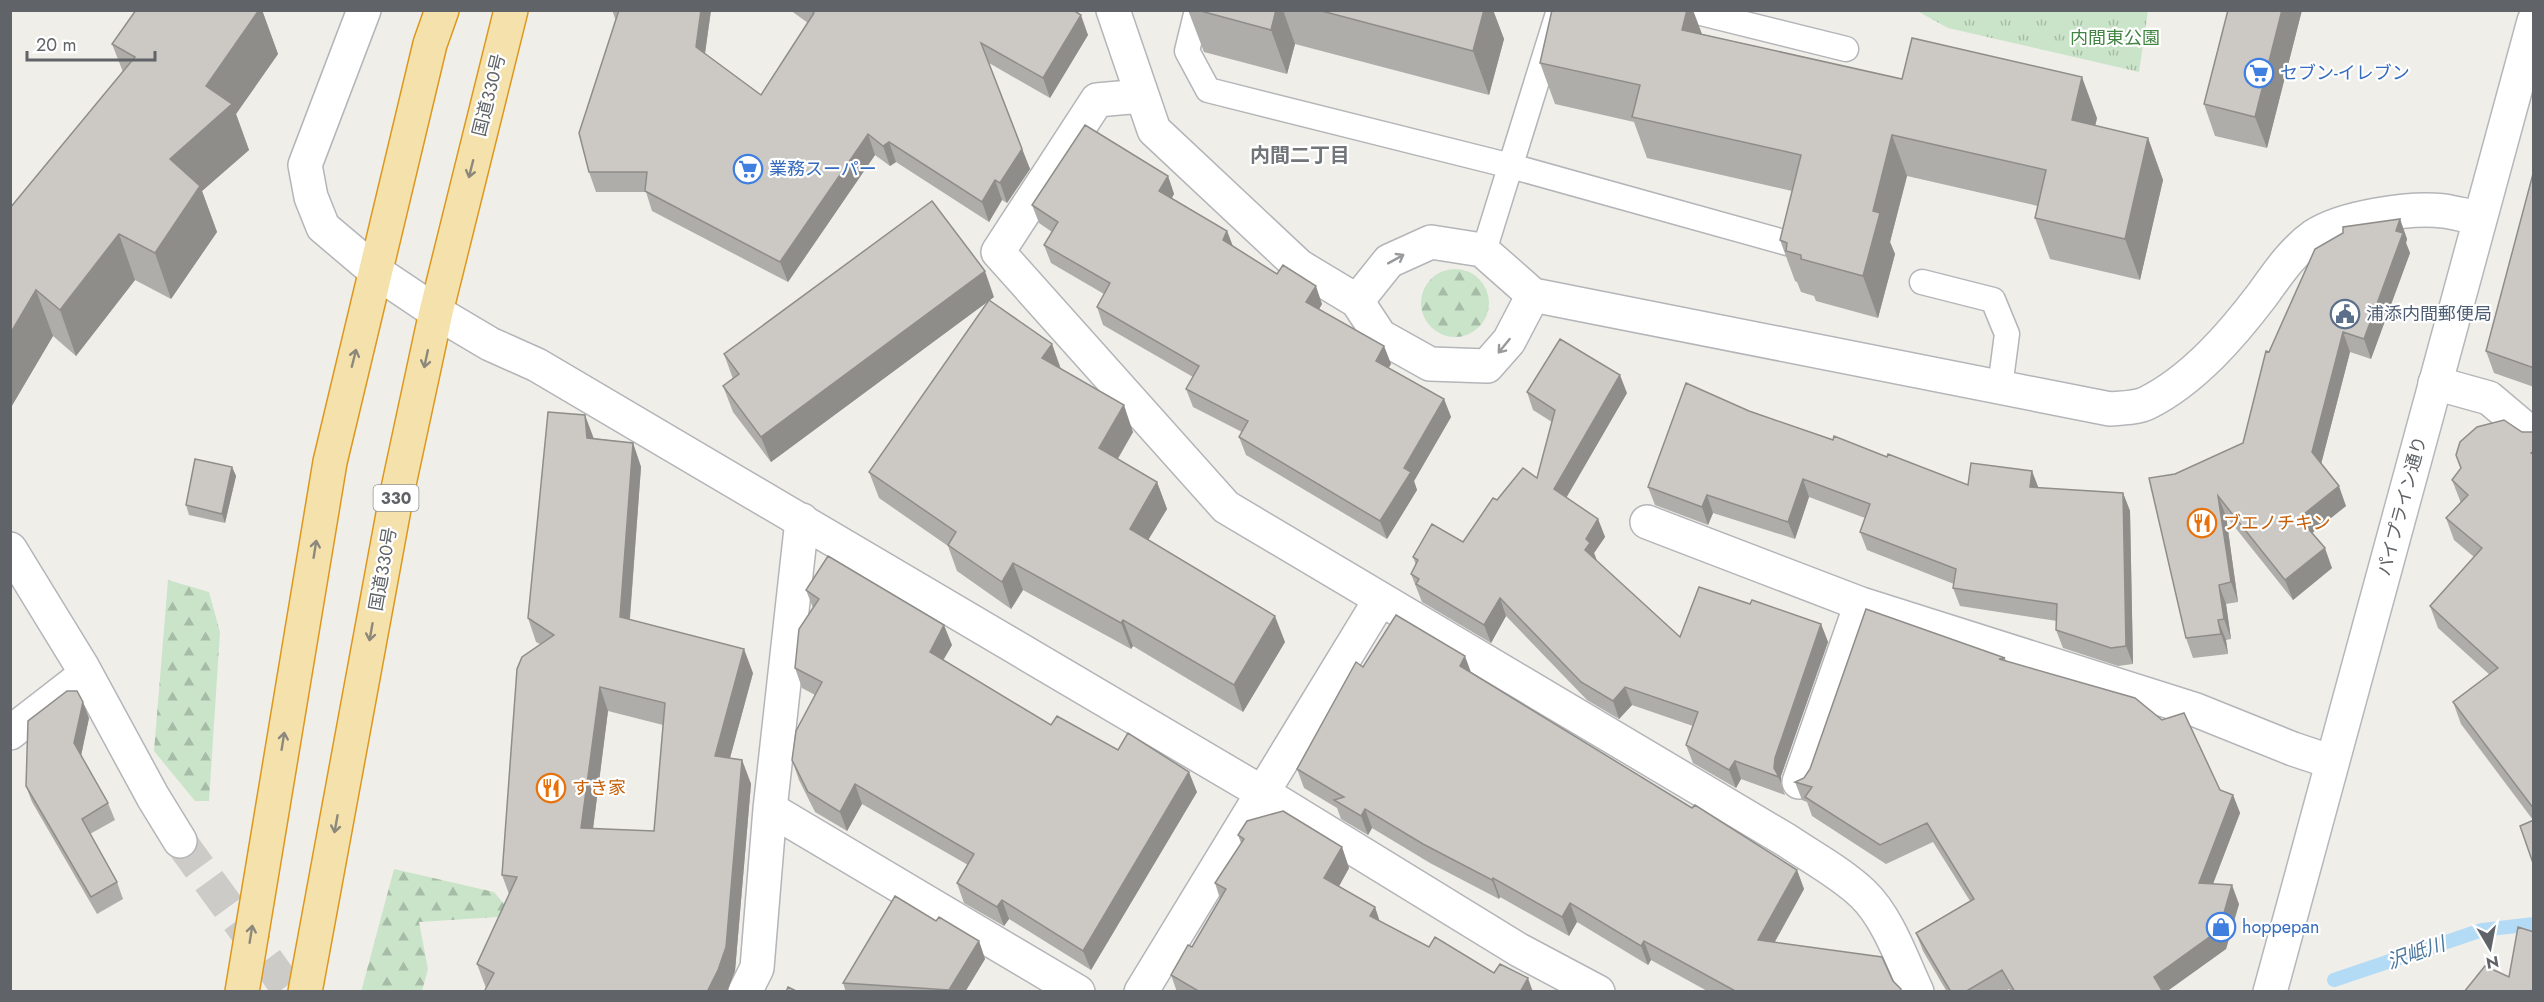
<svg xmlns="http://www.w3.org/2000/svg" width="2544" height="1002" font-family="Jost,'Noto Sans JP',sans-serif">
  <defs>
    <pattern id="forest-firs" width="22" height="20" patternUnits="userSpaceOnUse" patternTransform="scale(1.5)"><rect width="22" height="20" fill="#cae4c9"/><path d="M5 1l3.5 6h-7zM16 11l3.5 6h-7z" fill="#a7bca7"/></pattern>
    <pattern id="park-tufts" width="24" height="20" patternUnits="userSpaceOnUse" patternTransform="scale(1.5)"><rect width="24" height="20" fill="#cae4c9"/><path d="M3 7l-1-3M5 7V3M7 7l1-3M15 17l-1-3M17 17v-4M19 17l1-3" fill="none" stroke="#a7bca7"/></pattern>
  </defs>
  <rect width="100%" height="100%" fill="#f0eee9"/>
  <path fill="url(#forest-firs)" d="M1421 303a34 34 0 1 1 68 0a34 34 0 1 1-68 0Z
    M168,580L209,592L220,632L209,801H195L154,751Z
    M394,869L494,892L514,916L419,922L428,969L422,991L361,992Z"/>
  <path fill="url(#park-tufts)" d="M1917,11L2148,10V11L2139,72L1948,28Z"/>
  <g fill="none" stroke-linecap="round" stroke-linejoin="round">
    <path stroke="#b4dbf5" stroke-width="14" d="M2334,980L2482,930L2534,924"/>
    <path stroke="#cccbc8" stroke-width="33" stroke-dasharray="33 16" stroke-linecap="butt" d="M180,841L290,992"/>
    <g stroke="#b4b5b9" stroke-width="27">
      <path id="service" d="M1197,10L1187,51L1208,90L1511,166L1787,243
        M1689,10L1846,49
        M1484,251L1559,10
        M1922,282L1993,300L2007,334L2000,387"/>
    </g>
    <g stroke="#b4b5b9" stroke-width="36">
      <path id="minor" d="M364,10L305,165L311,197L323,227L375,271L436,312L490,344L537,365L1278,802L1519,950L1598,992
        M1113,10L1154,130L1299,266L1357,301L1380,336L1430,364L1487,366L1509,341L1533,295
        M1141,96L1097,100L998,252L1226,507L1786,840C1811,857 1841,873 1863,894C1888,918 1902,960 1917,992
        M1357,301L1389,261L1431,242L1482,250L1533,295L2110,409C2121,408 2137,408 2147,403C2193,380 2232,335 2263,294C2278,273 2293,251 2314,236C2342,217 2410,207 2444,211C2456,213 2468,216 2480,218
        M2435,383L2489,398L2534,436
        M1647,522L1861,604L2196,710L2293,749L2332,762
        M10,549L83,668L153,797L180,841
        M10,733L86,674
        M1799,782L1861,604
        M770,809L1078,992
        M745,992L757,968L770,809L802,520
        M1141,992L1380,600"/>
    </g>
    <g stroke="#b5b7bb" stroke-width="36">
      <path id="secondary" d="M2270,992L2534,21"/>
    </g>
    <g stroke="#dc981d" stroke-width="36">
      <path id="trunk" d="M242,992L330,462L430,44L442,10
        M305,992L396,498L436,312L511,10"/>
    </g>
    <use href="#service" stroke="#fff" stroke-width="24"/>
    <use href="#minor" stroke="#fff" stroke-width="33"/>
    <use href="#secondary" stroke="#fff" stroke-width="33"/>
    <use href="#trunk" stroke="#f4e1ac" stroke-width="33"/>
  </g>
  <path fill="#afada9" fill-rule="evenodd" d="M136,10H262L278,54L236,114L249,150L202,191L217,232L171,299L135,280L76,356L53,336L10,409V208L123,72L112,44Z
    M612,10H711L705,54L761,95L808,23L790,10H1073L1088,35L1050,98L989,63L1030,169L1007,203L1002,200L989,222L896,162L890,166L875,155L788,282L652,211L646,192H596L589,172L616,21Z
    M1188,10H1493L1504,39L1489,95L1295,44L1287,74L1204,52Z
    M2228,10H2302L2267,148L2215,136L2204,104Z
    M1702,34L1902,79L2097,118L2095,126L2148,138L2163,180L2140,280L2050,259L2035,218L2038,206L1907,176L1890,242L1895,254L1878,318L1816,301L1814,296L1801,292L1797,282L1795,281L1780,240L1792,191L1647,158L1634,122L1555,104L1540,63Z
    M2534,170V387L2494,373L2486,351Z
    M1168,176L1174,194L1172,198L1227,231L1233,247L1322,304L1319,309L1384,346L1391,364L1388,368L1444,399L1451,417L1414,481L1417,490L1387,539L1246,455L1239,437L1242,432L1193,407L1186,389L1193,377L1103,325L1097,307L1104,294L1051,263L1044,245L1052,232L1039,223L1032,205Z
    M2400,219L2407,239L2406,243L2410,253L2371,359L2350,352L2321,464L2346,506L2312,533L2332,568L2293,600L2226,516L2238,602L2226,604L2231,639L2226,640L2228,654L2193,658L2186,638L2175,474L2243,443L2269,352Z
    M994,297L771,462L733,412L723,386L733,379L724,354Z
    M1052,344L1061,369L1133,432L1118,459L1157,482L1167,509L1148,540L1285,642L1243,712L1133,646L1131,649L1023,590L1011,609L957,571L948,546L879,498L869,472Z
    M1527,392L1627,393L1566,497L1598,519L1605,537L1594,553L1597,561L1680,637L1750,604L1821,624L1828,642L1781,776V783L1785,795L1741,779L1736,788L1693,763L1686,745L1693,726L1632,705L1619,719L1587,700L1506,616L1491,643L1422,602L1411,574L1416,565L1413,557L1463,542L1497,500L1537,478L1552,422L1533,410Z
    M1749,411L1968,485L2039,488L2123,493L2130,511L2133,664L2118,666L2063,648L2056,630L2057,621L1960,606L1953,588L1954,584L1867,550L1860,532L1865,518L1809,497L1795,539L1713,513L1708,525L1655,505L1648,487Z
    M2534,431V866L2533,820L2461,724L2453,702L2490,675L2438,628L2430,606L2474,557L2454,540L2446,518L2461,503L2452,480L2461,469L2456,455L2522,432H2532Z
    M593,438L633,443L641,467L630,619L753,673L730,758L742,760L751,784L735,971L727,992H484L486,988L477,964L509,894L502,875L540,644L536,642L528,618ZM608,711L663,725L654,831L593,829Z
    M232,467L236,476L225,523L189,515L186,505Z
    M806,590L952,645L943,660L1051,725L1118,750L1197,792L1091,970L1009,919L1004,926L964,903L957,883L968,865L862,804L847,831L815,812L799,780L792,760L815,695L802,688L795,668L813,608Z
    M1866,609L2005,658L2006,661L2220,790L2233,795L2240,813L2213,884L2239,904L2226,949L2166,992H2011L2009,989L2004,992H1947L1923,951L1916,933L1970,901L1933,842L1886,864L1812,816L1807,802L1802,800L1795,782L1804,778L1810,769Z
    M1363,667L1471,672L1692,808L1797,870L1804,889L1775,942L1893,981L1902,992H1709L1651,960L1648,965L1577,922L1569,936L1500,897L1499,899L1430,863L1372,828L1368,835L1341,819L1337,808L1304,788L1297,769Z
    M89,718L81,756L108,803L115,820L90,834L117,882L123,899L97,914L32,802L26,786Z
    M1238,835L1342,847L1349,868L1339,886L1375,907L1379,921L1429,947L1494,973L1533,992H1177L1171,975L1192,947L1220,899L1215,883L1241,843Z
    M936,921L979,941L985,959L965,992H846L843,983Z"/>
  <path fill="#8f8d8a" d="M259,10H262L278,54L236,114L249,150L202,191L217,232L171,299L155,253L170,159L206,86Z
    M701,10H711L703,67L696,47Z
    M1276,10H1283L1295,44L1287,74L1271,30Z
    M1473,10H1493L1504,39L1489,95L1473,51Z
    M1687,10H1693L1705,42L1682,30Z
    M2282,10H2302L2267,148L2255,117Z
    M1081,15L1088,35L1050,98L1043,78Z
    M2082,77L2097,118L2087,161L2072,120Z
    M868,134L875,155L788,282L780,262Z
    M1892,135L1907,176L1890,242L1895,254L1878,318L1863,276L1873,211Z
    M2148,138L2163,180L2140,280L2125,239Z
    M889,142L896,162L890,166L883,146Z
    M1022,149L1030,169L1007,203L1000,183Z
    M1168,176L1174,194L1165,209L1159,191Z
    M995,180L1002,200L989,222L982,202Z
    M2400,219L2407,239L2406,243L2410,253L2371,359L2364,339Z
    M1227,231L1234,249L1223,240Z
    M119,234L135,280L76,356L60,310Z
    M985,271L994,297L771,462L761,437Z
    M1316,286L1322,304L1313,320L1306,302Z
    M36,290L53,336L10,409V334Z
    M2343,332L2350,352L2319,472L2312,452Z
    M1052,344L1061,370L1042,358Z
    M1384,346L1391,364L1382,379L1376,361Z
    M1620,375L1627,393L1561,507L1554,489Z
    M1444,399L1451,417L1414,481L1417,490L1387,539L1380,521L1404,468Z
    M1124,405L1133,432L1108,475L1099,448Z
    M585,415L594,439L587,438Z
    M633,443L641,467L628,641L620,617Z
    M232,467L236,476L225,523L222,514Z
    M2032,471L2039,489L2030,487Z
    M1803,479L1809,497L1795,539L1788,522Z
    M1157,482L1167,509L1139,555L1130,529Z
    M2339,486L2346,506L2307,537L2299,518Z
    M2123,493L2130,511L2133,664L2126,646Z
    M1707,495L1713,513L1708,525L1702,507Z
    M2218,496L2226,516L2238,602L2231,582Z
    M1598,519L1605,537L1594,553L1597,561L1585,550L1586,539Z
    M2325,548L2332,568L2293,600L2285,580Z
    M1013,563L1023,590L1011,609L1002,582Z
    M2219,585L2226,604L2231,639L2224,619Z
    M1500,598L1506,616L1491,643L1484,625Z
    M1275,616L1285,642L1243,712L1234,685Z
    M1123,620L1133,646L1131,649L1121,623Z
    M2218,620L2226,640L2228,654L2221,634Z
    M1821,624L1828,642L1781,776V783L1774,768L1775,758Z
    M944,625L952,645L937,671L930,652Z
    M744,649L753,673L724,780L715,756Z
    M1465,656L1472,675L1460,666Z
    M600,687L608,711L590,852L581,828Z
    M1625,687L1632,705L1619,719L1613,701Z
    M83,702L89,718L80,760L74,743Z
    M742,760L751,784L735,971L727,992H707Z
    M1735,761L1741,779L1736,788L1729,770Z
    M1189,772L1197,792L1091,970L1083,951Z
    M855,784L862,804L847,831L840,812Z
    M2233,795L2240,813L2206,902L2199,883Z
    M1365,809L1372,828L1368,835L1361,816Z
    M1342,847L1349,868L1332,899L1324,878Z
    M1797,870L1804,889L1765,959L1758,940Z
    M1493,878L1500,897L1499,899L1492,880Z
    M2232,885L2239,904L2226,949L2166,992H2159L2154,977Z
    M1002,900L1009,919L1004,926L997,907Z
    M1570,903L1577,922L1569,936L1562,917Z
    M1375,907L1382,928L1370,916Z
    M979,941L985,959L965,992H950L949,990Z
    M1644,941L1651,960L1648,965L1641,946Z
    M1528,978L1533,992H1520Z"/>
  <path fill="#ccc9c5" stroke="#8f8d8a" stroke-width="1.5" fill-rule="evenodd" d="M136,10H259L206,86L232,104L170,159L200,186L155,253L119,234L60,310L36,290L10,334V208L135,57L112,44Z
    M619,10H701L696,47L761,95L814,13L811,10H1073L1081,15L1043,78L981,43L1022,149L1000,183L995,180L982,202L889,142L883,146L868,134L780,262L645,191L647,172H589L579,133Z
    M1197,10H1276L1271,30Z
    M1318,10H1484L1473,51Z
    M1552,10H1687L1682,30L1902,79L1912,38L2082,77L2072,120L2148,138L2125,239L2035,218L2046,170L1892,135L1873,211L1880,213L1863,276L1801,259V255L1786,251L1787,243L1780,240L1801,155L1632,117L1640,85L1540,63Z
    M2228,10H2282L2255,117L2204,104Z
    M1085,125L1168,176L1159,191L1227,231L1223,240L1277,274L1283,265L1316,286L1306,302L1384,346L1376,361L1444,399L1404,468L1411,472L1380,521L1239,437L1248,421L1186,389L1199,366L1097,307L1110,283L1044,245L1058,222L1032,205Z
    M2534,170V368L2486,351Z
    M932,201L985,271L761,437L723,386L739,374L724,354Z
    M2400,219L2396,231L2403,233L2364,339L2343,332L2312,452L2339,486L2299,518L2325,548L2285,580L2218,496L2231,582L2219,585L2224,619L2218,620L2221,634L2186,638L2149,478L2175,474L2243,443L2266,351L2269,352L2315,249L2343,233V227Z
    M989,300L1052,344L1042,358L1124,405L1099,448L1157,482L1130,529L1275,616L1234,685L1123,620L1121,623L1013,563L1002,582L948,545L956,532L869,472Z
    M1560,339L1620,375L1554,489L1598,519L1586,539L1590,543L1585,550L1680,637L1699,587L1750,604L1752,600L1821,624L1775,758L1774,768L1779,777L1735,761L1729,770L1686,745L1698,712L1625,687L1613,701L1581,682L1500,598L1484,625L1416,584L1419,579L1411,574L1418,560L1413,557L1432,524L1463,542L1493,498L1497,500L1523,468L1537,478L1555,410L1527,392Z
    M1686,383L1749,411L1833,440L1834,436L1887,457L1888,454L1968,485L1971,463L2032,471L2030,487L2123,493L2126,646L2111,648L2056,630L2057,604L1953,588L1956,569L1860,532L1870,504L1803,479L1788,522L1707,495L1702,507L1648,487Z
    M548,412L585,415L587,438L633,443L620,617L744,649L715,756L742,760L726,947L718,970L707,992H484L494,973L477,964L517,877L502,875L517,669L522,657L554,635L528,618ZM600,687L665,703L654,831L581,828Z
    M2504,420L2522,432H2532L2534,431V451L2531,453L2534,455V809L2453,702L2498,668L2430,606L2482,548L2446,518L2468,495L2452,480L2461,468L2456,455L2460,442L2477,427Z
    M195,459L232,467L222,514L186,505Z
    M828,556L944,625L930,652L1051,725L1057,716L1118,750L1128,733L1189,772L1083,951L1002,900L997,907L957,883L974,854L855,784L840,812L808,792L792,760L796,731L822,682L795,668L799,629L819,599L806,590Z
    M1866,609L2005,658L1999,659L2135,698L2162,720L2184,713L2220,790L2233,795L2199,883L2232,885L2219,930L2154,977L2163,992H2015L2002,970L1965,992H1951L1916,933L1974,899L1927,823L1880,845L1805,797L1812,787L1795,782L1804,778L1810,769Z
    M1396,615L1465,656L1460,666L1692,808L1695,805L1797,870L1758,940L1882,957L1893,981L1901,989V992H1737L1644,941L1641,946L1570,903L1562,917L1493,878L1492,880L1423,844L1365,809L1361,816L1334,800L1344,797L1297,769L1356,662L1363,667Z
    M67,691H77L83,702L74,743L108,803L82,819L117,882L91,897L26,786L28,721Z
    M1283,811L1342,847L1324,878L1375,907L1370,916L1429,947L1435,937L1494,973L1500,964L1528,978L1520,992H1200L1171,975L1188,945L1192,947L1226,889L1215,883L1244,839L1238,835L1247,821Z
    M2534,820V866L2520,826Z
    M895,896L936,921L939,917L979,941L949,990L843,983Z
    M2518,927L2534,932V992H2464L2485,966L2509,977Z
    M788,987L798,992H786Z"/>
  <defs><path id="oneway-shaft" d="M-6 0H5M1.5-3L5.5 0L1.5 3" fill="none" stroke-width="1.6" stroke-linecap="round" stroke-linejoin="round" transform="scale(1.5)"/></defs>
  <g stroke="#8c897c">
    <use href="#oneway-shaft" transform="translate(471 169) rotate(104)"/>
    <use href="#oneway-shaft" transform="translate(354 358) rotate(-76)"/>
    <use href="#oneway-shaft" transform="translate(426 359) rotate(102)"/>
    <use href="#oneway-shaft" transform="translate(315 549) rotate(-81)"/>
    <use href="#oneway-shaft" transform="translate(371 632) rotate(100)"/>
    <use href="#oneway-shaft" transform="translate(283 741) rotate(-81)"/>
    <use href="#oneway-shaft" transform="translate(336 824) rotate(100)"/>
    <use href="#oneway-shaft" transform="translate(251 934) rotate(-81)"/>
  </g>
  <g stroke="#989a9c">
    <use href="#oneway-shaft" transform="translate(1396 259) rotate(-29)"/>
    <use href="#oneway-shaft" transform="translate(1504 346) rotate(129)"/>
  </g>
  <defs>
    <g id="supermarket-ring" transform="scale(1.5)"><circle r="9.5" fill="#fff" stroke="#3f7fe0" stroke-width="1.5"/><path d="M-6-5.5h2.5l.6 2H6L4.5 2H-2.5L-4.4-4H-6ZM-1.5 3.2a1.3 1.3 0 1 0 .1 0ZM3 3.2a1.3 1.3 0 1 0 .1 0Z" fill="#3f7fe0"/></g>
    <g id="civic-ring" transform="scale(1.5)"><circle r="9.5" fill="#fff" stroke="#5c6f8a" stroke-width="1.5"/><path d="M-.6-6.5H3V-4.5H.6V-3L4-1V1h2V6H-6V1h2V-1L-.6-3ZM-1.2 2.5V6h2.4V2.5Z" fill="#5c6f8a"/></g>
    <g id="restaurant-ring" transform="scale(1.5)"><circle r="9.5" fill="#fff" stroke="#e8710a" stroke-width="1.5"/><path d="M-5-6h1v4h1v-4h1v4h1v-4h1v5L-1.5 .5V6h-2V.5L-5-1ZM5-6V6H3V1.5H1.5Q1.5-4 5-6Z" fill="#e8710a"/></g>
    <g id="shop-ring" transform="scale(1.5)"><circle r="9.5" fill="#fff" stroke="#3f7fe0" stroke-width="1.5"/><path d="M-5-2.5h2.3a2.7 3.5 0 0 1 5.4 0H5L5.5 6h-11ZM-1.5-2.5h3a1.5 2.3 0 0 0-3 0Z" fill="#3f7fe0"/></g>
  </defs>
  <g fill-rule="evenodd">
    <use href="#supermarket-ring" x="2259" y="73"/>
    <use href="#supermarket-ring" x="748" y="169"/>
    <use href="#civic-ring" x="2345" y="314"/>
    <use href="#restaurant-ring" x="2202" y="523"/>
    <use href="#restaurant-ring" x="551" y="788"/>
    <use href="#shop-ring" x="2221" y="927"/>
  </g>
  <g text-anchor="middle" dominant-baseline="central" stroke-width="4.5" stroke-linejoin="round" paint-order="stroke">
    <rect fill="#fff" stroke="#909295" stroke-width="1.5" x="373.5" y="485" width="45" height="26" rx="4.5"/>
    <g font-size="16" font-weight="bold" fill="#606367">
      <text x="396" y="498">330</text>
    </g>
    <g font-size="18" fill="#428442" stroke="#fff">
      <text x="2115" y="38">内間東公園</text>
    </g>
    <g font-size="18" fill="#366cbe" stroke="#fff" text-anchor="start">
      <text x="2280" y="73">セブン-イレブン</text>
      <text x="769" y="169">業務スーパー</text>
      <text x="2242" y="927">hoppepan</text>
    </g>
    <g font-size="18" fill="#606367" stroke="#fff">
      <text transform="translate(489 95) rotate(-76)">国道330号</text>
      <text transform="translate(2402 506) rotate(-75)">パイプライン通り</text>
      <text transform="translate(383 569) rotate(-80)">国道330号</text>
    </g>
    <g font-size="18" fill="#4e5e75" stroke="#fff" text-anchor="start">
      <text x="2366" y="314">浦添内間郵便局</text>
    </g>
    <g font-size="18" fill="#c56008" stroke="#fff" text-anchor="start">
      <text x="2223" y="523">ブエノチキン</text>
      <text x="572" y="788">すき家</text>
    </g>
    <g font-size="20" font-weight="bold" fill="#717579" stroke="#fff">
      <text x="1300" y="155">内間二丁目</text>
    </g>
    <g font-size="20" font-style="italic" fill="#4d789e" stroke="#fff">
      <text transform="translate(2416 953) rotate(-19)">沢岻川</text>
    </g>
  </g>
  <rect width="2544" height="1002" fill="none" stroke="#606367" stroke-width="24"/>
  <g transform="translate(2490 948) rotate(170)" stroke="#ffffff" stroke-width="4.5" paint-order="stroke">
  <path d="M0-4.5L10 22L0 15L-10 22Z" fill="#606367"/>
  <text y="-9" font-size="16" font-weight="bold" text-anchor="middle" fill="#606367">N</text>
  </g>
  <path d="M27 51v9h128v-9" fill="none" stroke="#606367" stroke-width="3"/>
  <text x="36" y="51" font-size="18" fill="#606367" stroke="#ffffff" stroke-width="4.5" paint-order="stroke">20 m</text>
</svg>
